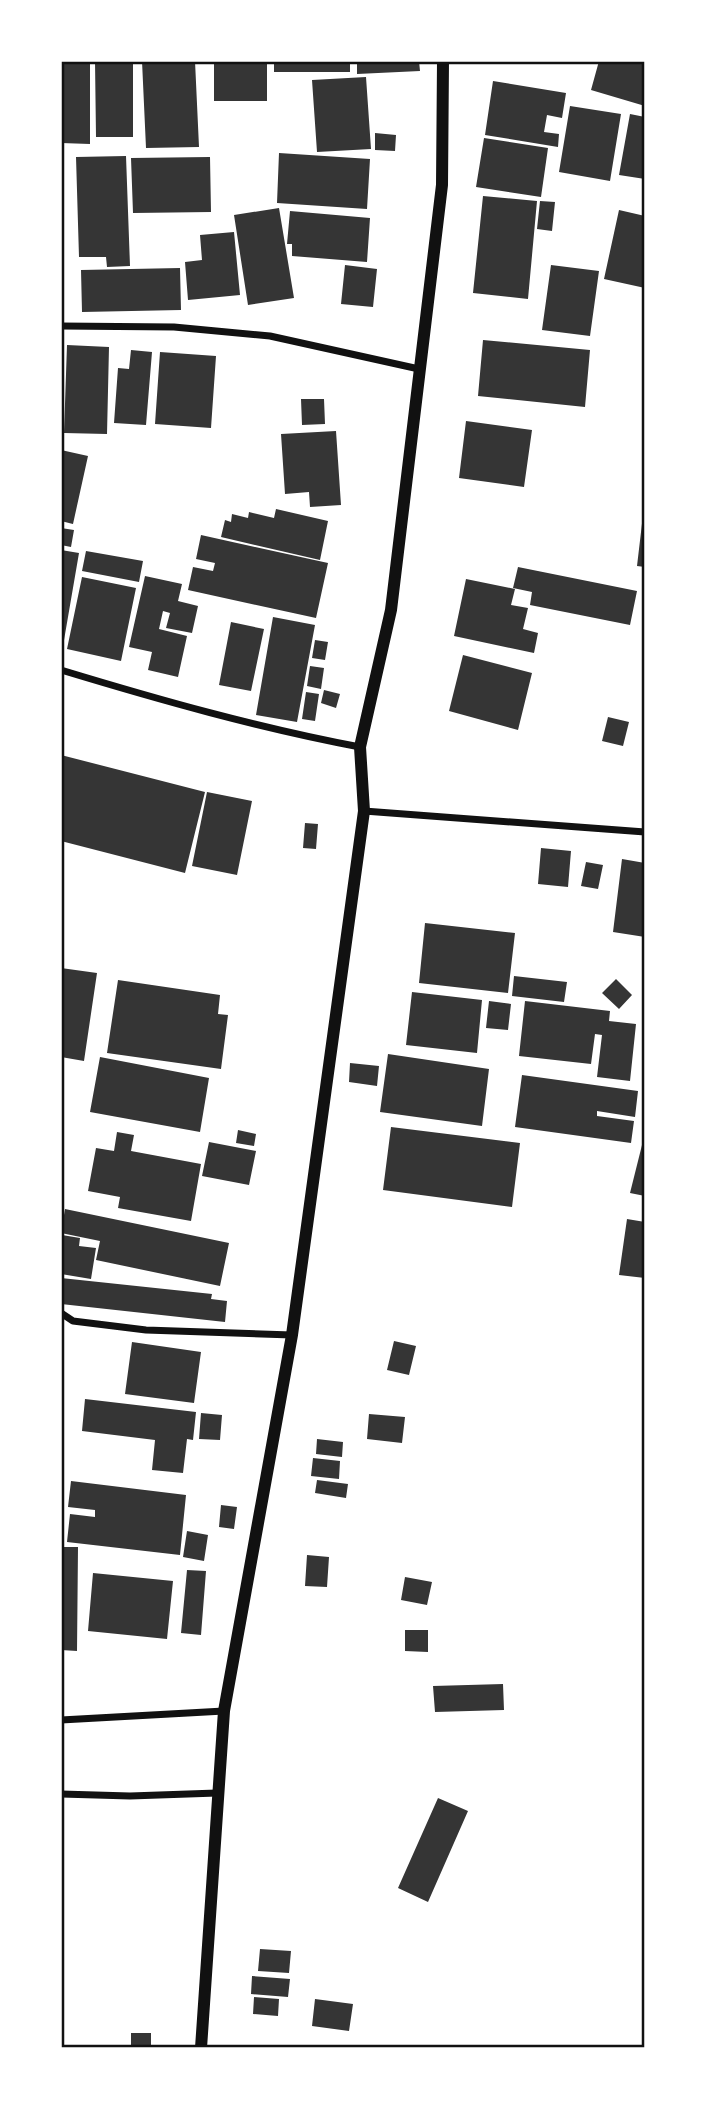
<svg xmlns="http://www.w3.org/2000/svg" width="706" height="2109" font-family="'DM Sans',sans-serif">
  <rect width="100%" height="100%" fill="#fff"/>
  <path fill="#353535" d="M61,61H90V144L61,143Z
    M95,61H133V137H96Z
    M142,61H195L199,147L146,148Z
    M214,61H267V101H214Z
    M274,61H350V72H274Z
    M357,61H419L420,71L357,74Z
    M599,61H645V106L591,90Z
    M366,77L371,149L317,152L312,80Z
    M493,81L566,93L562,118L547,115L544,132L559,134L558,147L485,135Z
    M570,106L621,114L610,181L559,172Z
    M630,114L645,117V179L619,175Z
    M375,133L396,135L395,151L375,150Z
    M484,138L548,148L541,197L476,187Z
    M279,153L370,159L367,209L277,203Z
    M126,156L130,266L107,267L106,257H79L76,157Z
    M210,157L211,212L133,213L131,158Z
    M483,196L537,201L528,299L473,293Z
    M540,201L555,202L552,231L537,229Z
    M279,208L294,298L248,305L234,215Z
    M619,210L645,216V288L604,279Z
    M290,211L370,218L367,262L292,256V244H287Z
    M234,232L240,295L188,300L185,262L202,260L200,235Z
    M345,265L377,269L373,307L341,304Z
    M551,265L599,271L590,336L542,330Z
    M180,268L181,310L82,312L81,270Z
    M483,340L590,350L585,407L478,396Z
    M67,345L109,347L107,434L64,433Z
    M131,350L152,352L146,425L114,423L118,368L129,369Z
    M160,352L216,356L211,428L155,424Z
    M301,399H324L325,424L302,425Z
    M466,421L532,430L524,487L459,478Z
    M336,431L341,505L310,507L309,492L285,494L281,434Z
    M61,450L88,456L73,524L61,521Z
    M276,509L328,521L320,560L221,537L225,520L231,522L232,514L248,518L249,512L274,518Z
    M643,515H645V567L637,566Z
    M61,528L74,530L71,547L61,545Z
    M201,535L328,563L316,618L188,590L193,567L213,571L215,563L196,559Z
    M61,550L79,553L63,646H61Z
    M86,551L143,561L139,582L82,571Z
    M518,567L637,591L630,625L530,605L532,592L513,588Z
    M145,576L182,584L178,601L198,606L192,633L166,628L170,613L163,611L159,629L187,636L178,677L148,670L152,652L129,647Z
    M82,577L136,588L121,661L67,649Z
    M466,579L515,589L511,605L528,608L523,629L538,633L534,653L454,636Z
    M273,617L315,625L297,722L256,715Z
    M231,622L264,629L251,691L219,685Z
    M315,640L328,642L325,660L312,658Z
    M463,655L532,673L518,730L449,711Z
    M310,666L324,668L321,689L307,686Z
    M324,690L340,694L336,708L321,703Z
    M306,692L319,694L315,721L302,719Z
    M608,717L629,722L623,746L602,741Z
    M61,755L205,792L185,873L61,841Z
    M207,792L252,801L237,875L192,866Z
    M305,823L318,824L316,849L303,848Z
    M541,848L571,851L568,887L538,884Z
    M622,859L645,863V937L613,932Z
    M586,862L603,865L598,889L581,886Z
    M425,923L515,933L508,993L419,983Z
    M61,968L97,973L84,1061L61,1057Z
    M514,976L567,982L564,1002L512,996Z
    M616,979L632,995L619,1009L602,993Z
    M118,980L220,995L218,1014L228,1015L221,1069L107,1053Z
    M412,992L482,1000L477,1053L406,1045Z
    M489,1001L511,1004L508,1030L486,1028Z
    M525,1001L610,1011L609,1021L636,1024L630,1081L597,1077L602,1035L595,1034L591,1064L519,1056Z
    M388,1054L489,1069L482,1126L380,1112Z
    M100,1057L209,1078L200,1132L90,1112Z
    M350,1063L379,1066L377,1086L349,1082Z
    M522,1075L638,1091L635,1117L597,1111V1116L634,1121L631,1143L515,1127Z
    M391,1127L520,1143L512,1207L383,1190Z
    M238,1130L256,1134L254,1146L236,1143Z
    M117,1132L134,1135L131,1151L201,1164L191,1221L118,1208L120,1197L88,1191L96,1148L114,1151Z
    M644,1137H645V1196L630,1193Z
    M209,1142L256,1151L249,1185L202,1176Z
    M65,1209L229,1243L220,1286L96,1260L100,1241L61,1233Z
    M627,1219L645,1222V1278L619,1275Z
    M62,1235L80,1238L79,1246L96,1248L91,1279L61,1274Z
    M61,1278L212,1294L211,1299L227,1301L225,1322L61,1304Z
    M394,1341L416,1346L409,1375L387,1370Z
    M132,1342L201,1352L194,1403L125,1394Z
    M85,1399L196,1412L193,1440L187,1439L183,1473L152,1470L155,1440L82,1431Z
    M201,1413L222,1415L220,1440L199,1439Z
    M369,1414L405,1417L402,1443L367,1439Z
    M317,1439L343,1442L342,1457L316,1454Z
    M313,1458L340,1461L339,1479L311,1476Z
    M317,1480L348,1484L346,1498L315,1493Z
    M71,1481L186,1495L180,1555L67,1542L70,1514L95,1517V1510L68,1507Z
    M221,1505L237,1507L234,1529L219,1527Z
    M187,1531L208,1535L204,1561L183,1557Z
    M61,1547H78L77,1651L61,1650Z
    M307,1555L329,1557L327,1587L305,1586Z
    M187,1570L206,1571L201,1635L181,1633Z
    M93,1573L173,1581L167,1639L88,1631Z
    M405,1577L432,1582L427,1605L401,1600Z
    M405,1630H428V1652L405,1651Z
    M503,1684L504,1710L435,1712L433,1686Z
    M438,1798L468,1811L428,1902L398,1888Z
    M260,1949L291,1951L289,1973L258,1971Z
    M252,1976L290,1979L288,1997L251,1994Z
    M254,1997L279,1999L278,2016L253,2014Z
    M315,1999L353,2004L349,2031L312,2026Z
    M131,2033H151V2048H131Z"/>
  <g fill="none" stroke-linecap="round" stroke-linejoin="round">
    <path stroke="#111" stroke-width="7" d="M61,326L174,327L270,336L419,369
      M61,670C160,700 259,728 360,747
      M364,811L645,832
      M61,1313L73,1321L146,1330L292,1335
      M61,1720L224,1711
      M61,1794L130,1796L217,1793"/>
    <path stroke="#111" stroke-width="12" d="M201,2048L224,1711L292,1335L364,811L360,747L391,610L442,185L443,61"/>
  </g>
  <rect width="706" height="2109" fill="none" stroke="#ffffff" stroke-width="126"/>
  <rect x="63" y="63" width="580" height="1983" fill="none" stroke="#111" stroke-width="2.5"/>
</svg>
